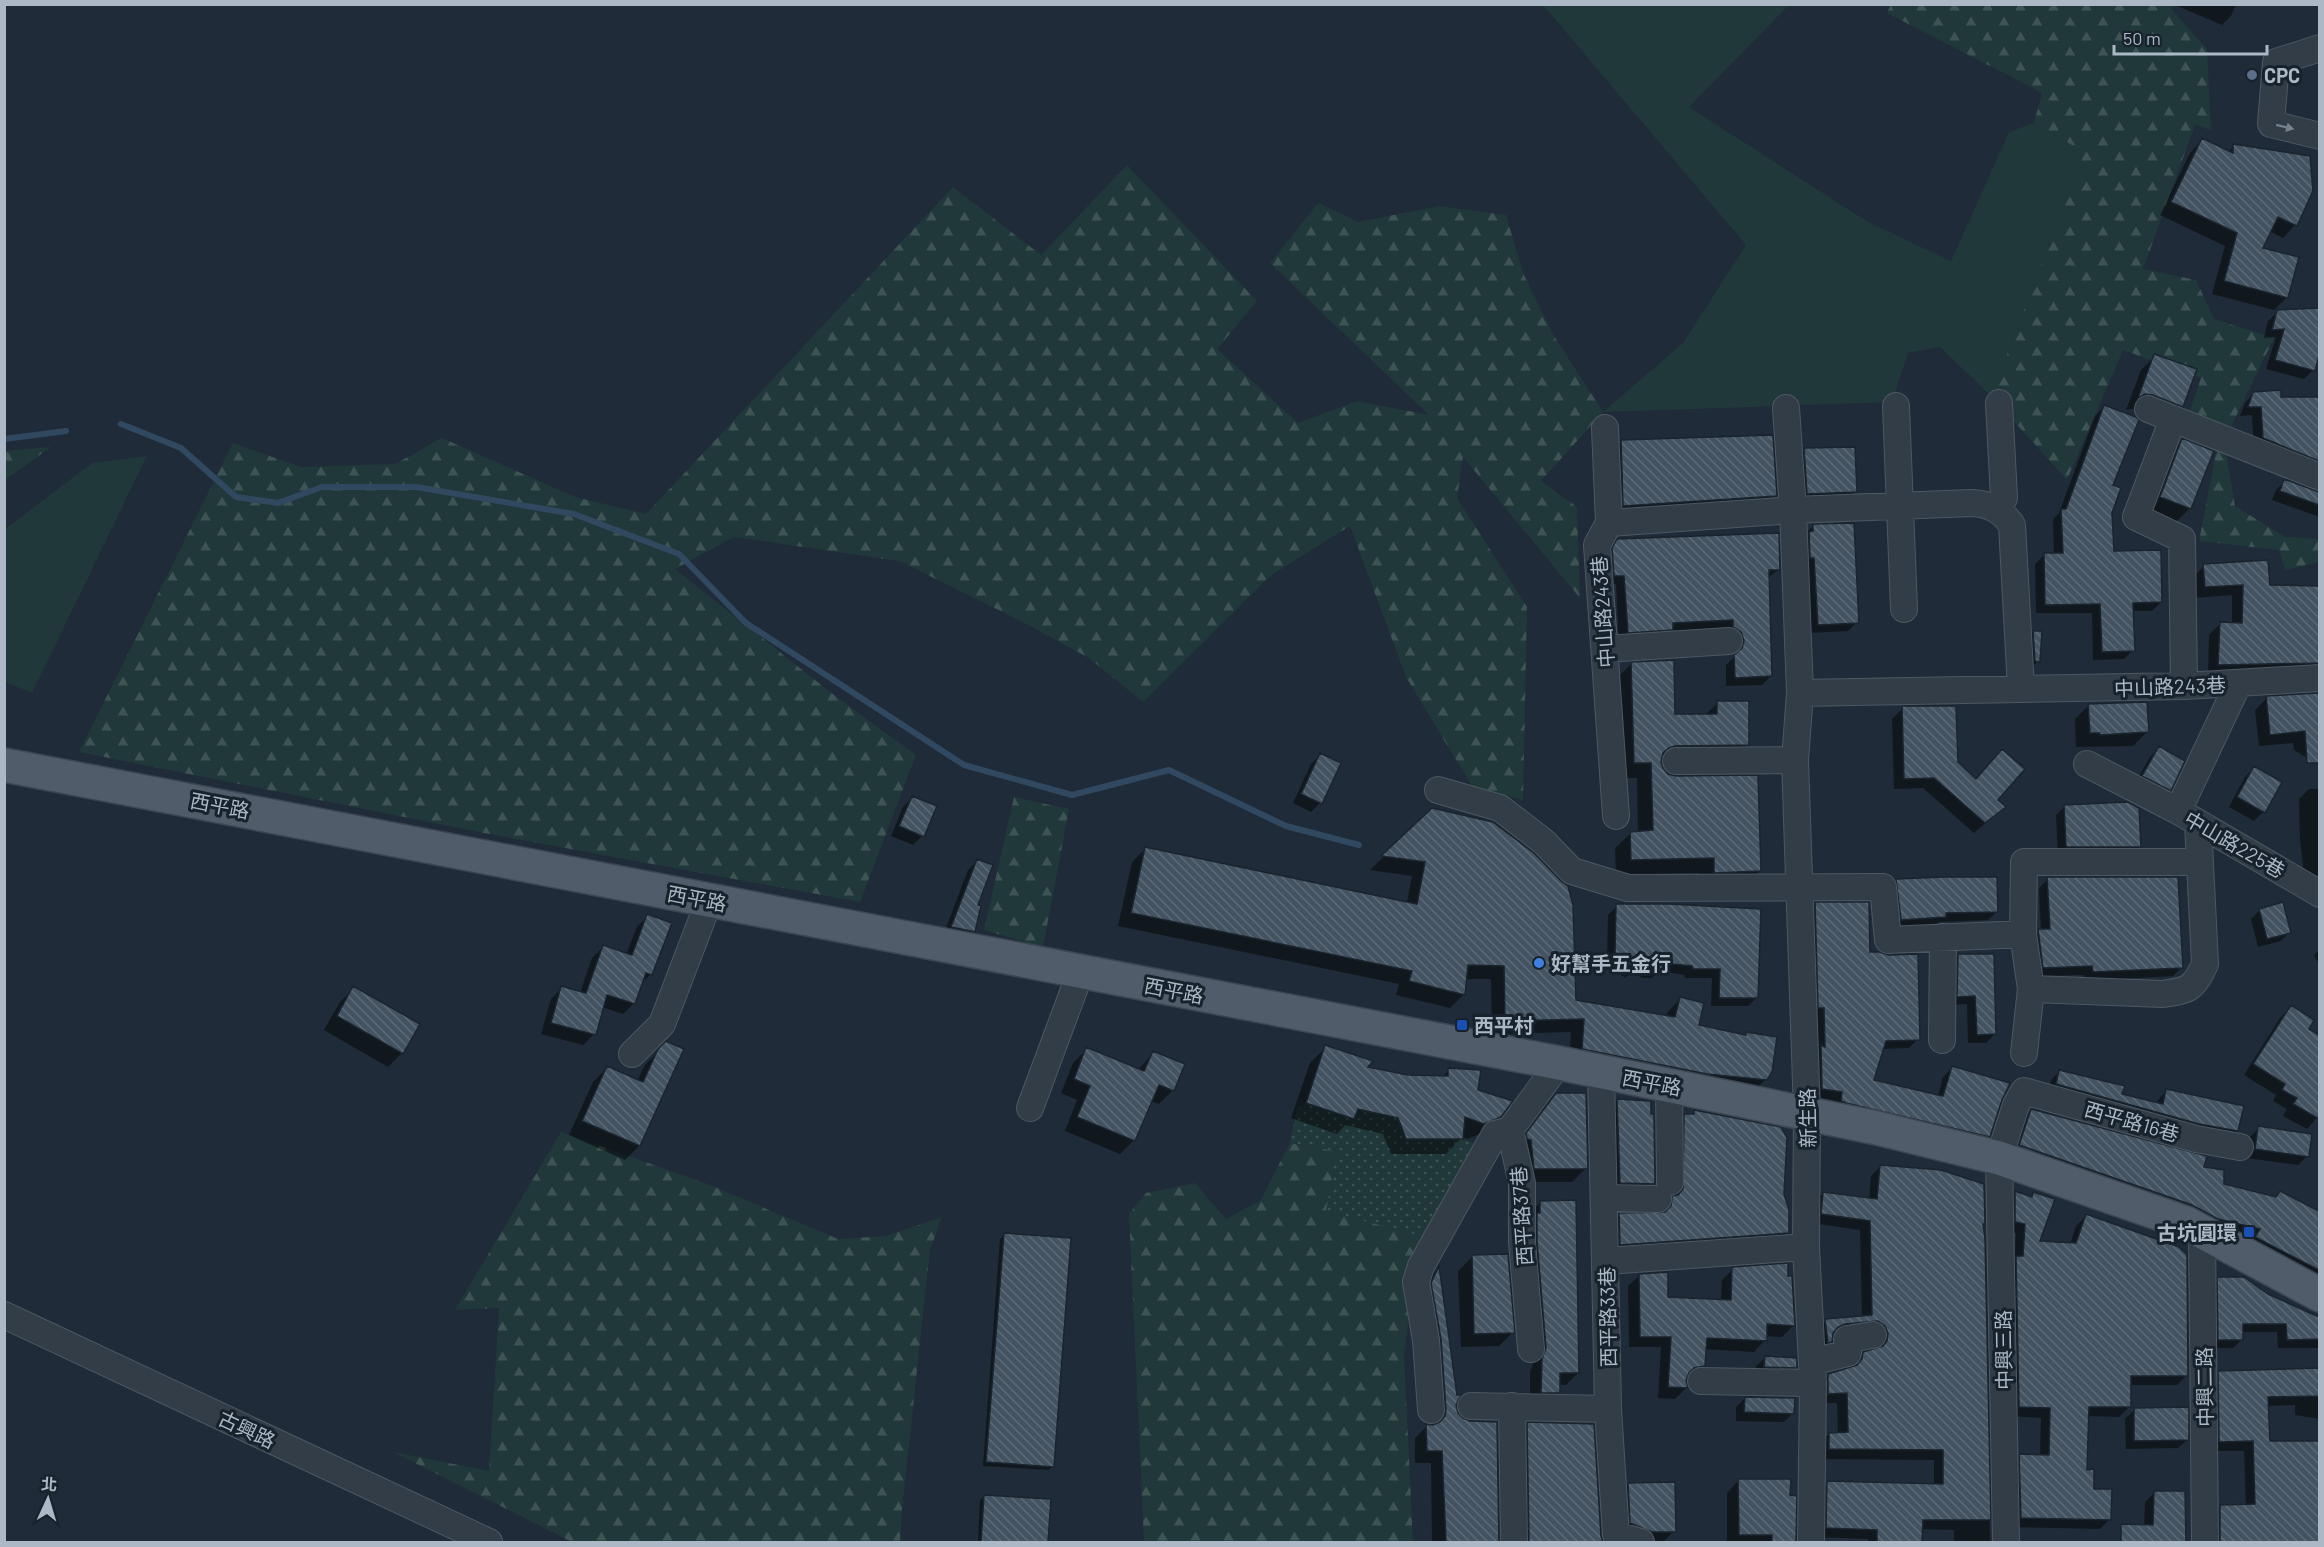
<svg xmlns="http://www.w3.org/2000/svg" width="2324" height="1547" font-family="Barlow,'Noto Sans TC',sans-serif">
  <defs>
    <pattern id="forest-firs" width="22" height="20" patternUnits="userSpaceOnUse" patternTransform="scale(1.5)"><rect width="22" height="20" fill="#203839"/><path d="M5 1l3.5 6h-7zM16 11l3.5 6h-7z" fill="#3e5354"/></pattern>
    <pattern id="garden-dots" width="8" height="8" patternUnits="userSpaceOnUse" patternTransform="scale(1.5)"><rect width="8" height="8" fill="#203839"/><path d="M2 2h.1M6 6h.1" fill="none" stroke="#3e5354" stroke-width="1.8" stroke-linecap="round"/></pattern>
    <pattern id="building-back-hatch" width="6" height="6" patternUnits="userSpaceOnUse" patternTransform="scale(1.5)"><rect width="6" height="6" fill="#445362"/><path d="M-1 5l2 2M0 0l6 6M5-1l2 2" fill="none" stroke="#5c6a77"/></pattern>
  </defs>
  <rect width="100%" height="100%" fill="#1f2b38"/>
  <path fill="#203839" d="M1543,5H1789L1689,107L1868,222L1951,261L2009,132L2034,123L2084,152L1991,396L1940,347L1908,353L1892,402L1603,412L1683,343L1746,245Z
    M147,456L32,693L5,682V529L92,463Z"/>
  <path fill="url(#forest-firs)" d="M1891,4L2170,5L2173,11L2207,49L2211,130L2195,125L2143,269L2196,280L2214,319L2274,338L2224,441L2235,506L2285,537L2319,539V562L2285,570L2279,550L2199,541L2217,448L2184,427L2201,378L2123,350L2067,480L1991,396L2084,152L2034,123L2042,93L1887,13Z
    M1127,165L1257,301L1217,349L1298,423L1357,401L1429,415L1270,263L1318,203L1358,222L1439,206L1506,215L1523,273L1552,333L1603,412L1541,481L1577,507L1580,598L1463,457L1457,498L1527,607L1523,800L1472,786L1406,677L1350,526L1270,576L1143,702L1089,658L1015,618L899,561L734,537L675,569L834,695L916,755L860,902L484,833L79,752L233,443L301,467L395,464L442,438L575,497L646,514L953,187L1041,255Z
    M51,447L5,480V451Z
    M1014,797L1069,809L1043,947L984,930Z
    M561,1132L710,1185L838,1239L886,1236L942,1217L930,1250L902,1509L900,1542H572L393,1452L489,1471L499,1308L455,1310Z
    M1290,1143L1337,1151L1433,1239L1411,1294L1404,1356L1413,1542H1144L1129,1214L1146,1193L1195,1183L1226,1219L1260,1201Z"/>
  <path fill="url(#garden-dots)" d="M1306,1103L1353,1119L1358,1109L1398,1118L1407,1139H1463L1492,1150L1433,1239L1326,1211L1337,1151L1290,1143L1297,1109Z"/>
  <path fill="#0007" d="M2173,4H2236L2231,16L2222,25Z
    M2203,140L2228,152L2234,146L2295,225L2283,238L2269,231L2261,249L2287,297L2274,310L2212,294L2225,246L2160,215L2190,153Z
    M2278,312L2313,370L2304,379L2266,369L2276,337L2264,338L2268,321Z
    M2155,356L2182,406L2168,420L2138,408L2126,410L2141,370Z
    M2254,393L2279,399L2320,398V475L2254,447L2252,415L2240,416L2245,403Z
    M2105,406L2111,486L2113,553L2161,602L2152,611H2132L2133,650L2124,659L2093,660L2092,613H2036L2035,564L2044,555L2054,554L2053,520L2059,513L2095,416Z
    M2182,440L2190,508L2176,522L2147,511L2168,454Z
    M1621,442L1775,496L1766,505L1615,514L1612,451Z
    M1804,450L1855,492L1846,501L1798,503L1795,459Z
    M2285,481L2320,493V517L2272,500L2276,490Z
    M1813,526L1857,622L1848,631L1809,633L1804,535Z
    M1618,541L1779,569L1768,578L1771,676L1762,685L1726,686V665L1734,657L1736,651L1725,636L1724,628L1669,631L1662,638L1619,641L1616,584L1606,585L1608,550Z
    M2204,566L2269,587H2320V674L2208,675L2209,635L2221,623L2232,624V595L2194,598L2193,577Z
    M2033,632L2038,661L2029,670L2024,641Z
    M1631,664L1674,715H1705L1718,703L1747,745L1732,760L1659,761L1661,769L1760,871L1744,886L1699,887V873L1616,875L1615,848L1631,833H1638L1637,778H1619L1616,679Z
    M2320,695V766L2294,750L2293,743L2259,746L2255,710L2267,698Z
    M2089,705L2147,732L2133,746L2076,747L2075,719Z
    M1903,708L2003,807L1974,833L1923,788L1894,789L1892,719Z
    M2159,748L2170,790L2161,799L2134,785L2150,757Z
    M1320,755V803L1311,812L1293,803L1311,764Z
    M2254,768L2280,783L2263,812L2254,821L2229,807L2245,777Z
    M2309,789H2320V892L2305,882L2300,841L2299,799Z
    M912,798L922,836L913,845L891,836L903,807Z
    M2065,806L2139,846L2130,855H2058L2056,815Z
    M1432,810L1574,1001L1666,1017L1667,1013L1680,999L1697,1026L1744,1037L1747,1034L1766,1079L1752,1093L1569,1062L1571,1032L1492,1034L1491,979H1465L1464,994L1450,1008L1396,995L1399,984L1118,926L1132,862L1145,849L1407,903L1412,876L1370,870Z
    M977,861L974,931L964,940L943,936L968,870Z
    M2048,879L2182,967L2173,976L2084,981V975L2034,976L2030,940L2041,931L2039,888Z
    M1896,881L1997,911L1988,920L1939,922L1935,925L1892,928L1887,890Z
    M1815,904L1869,954L1918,1039L1909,1048L1882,1049L1873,1081L1938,1096L1943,1077L1952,1068L2000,1100L1989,1136L1980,1145L1833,1110V1100L1814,1098L1806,913Z
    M1617,906H1669L1757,997L1748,1006H1711L1712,978H1685L1684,975L1659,971L1652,978H1643L1632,972L1625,978L1607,962L1608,915Z
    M2260,910L2290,932L2281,941L2258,947L2251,919Z
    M648,916L651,974L640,984L634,1003L623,1014L602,1007L594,1034L583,1045L541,1034L551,999L562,988L580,993L592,958L603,947L626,955L637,927Z
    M2320,949V966L2314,955Z
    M1958,956L1995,1034L1986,1043H1968L1967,1004L1949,1005V965Z
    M354,988L402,1053L388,1067L324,1030L340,1002Z
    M2291,1007L2307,1029L2320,1037V1114L2307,1129L2283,1116L2287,1109L2273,1101L2276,1095L2244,1075L2280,1018Z
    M666,1043L682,1050L639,1146L625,1160L569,1135L593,1082L607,1068L637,1081L645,1065Z
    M1326,1047L1365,1067L1408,1077L1441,1078L1449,1070L1477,1091L1500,1116L1484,1132L1468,1139L1462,1137L1446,1154H1391L1383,1134L1345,1125L1337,1134L1291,1118L1310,1063Z
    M1087,1049L1138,1070L1153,1053L1183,1065L1173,1090L1159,1104L1150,1101L1134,1140L1120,1154L1065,1131L1077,1100L1061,1093L1073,1063Z
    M2059,1072L2120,1095L2157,1104L2158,1100L2166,1091L2237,1131L2228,1139L2048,1093L2051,1080Z
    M1556,1095L1586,1168L1572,1182H1521L1513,1149L1542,1109Z
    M1617,1100L1654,1183L1645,1192H1611L1608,1109Z
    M2032,1110L2203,1169L2222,1185L2274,1198L2280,1192L2320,1213V1288L2009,1156L2021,1121Z
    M1695,1111L1783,1194L1787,1233L1777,1242L1611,1254L1610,1224L1620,1215L1663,1214V1208L1674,1197L1675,1125L1685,1115H1691Z
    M2259,1128L2307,1156L2298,1165L2247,1158L2250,1137Z
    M1881,1166L1984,1224L1990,1542H1954V1530L1921,1529V1542H1868V1539L1817,1537V1492L1827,1482L1934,1486V1460L1819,1459V1444L1829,1434H1838L1837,1403H1818V1385L1828,1375L1853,1368V1363L1864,1353L1878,1349V1344L1867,1330L1833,1334L1831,1341L1820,1351L1816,1331L1826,1321L1862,1317L1860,1230L1812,1223L1813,1203L1823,1193L1869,1200L1871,1176Z
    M2015,1193L2030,1198L2034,1194L2038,1242L2070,1245L2076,1226L2086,1216L2187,1375L2177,1385H2129V1407L2119,1417L2087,1416L2086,1472L2093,1491L2110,1519L2100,1529L2011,1527L2010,1465L2020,1456H2040L2041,1418L2009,1416L2007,1267L2014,1260L2016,1233L2006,1231V1203Z
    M1541,1202L1578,1373L1566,1385H1559V1392L1546,1405L1530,1404V1372L1534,1361L1525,1254L1528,1214Z
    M1004,1235L1053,1466L1049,1470L983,1466L1000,1239Z
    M1472,1257L1513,1332L1499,1346L1461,1347L1458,1271Z
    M1438,1269L1456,1413L1462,1420L1470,1422L1496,1423L1497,1542H1432L1431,1463H1415V1438L1427,1426H1434V1423L1427,1280Z
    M1733,1269L1794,1325L1782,1337L1765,1336V1340L1754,1352L1704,1349L1703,1365L1692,1377L1685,1378L1686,1388L1675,1399L1658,1398L1661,1347H1629L1628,1286L1640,1275L1667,1298L1721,1301L1722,1280Z
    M2218,1278L2267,1296L2320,1323V1348H2278L2277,1332H2242V1339L2233,1348H2210L2209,1287Z
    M1766,1357L1795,1367L1786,1376H1756V1366Z
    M2320,1369V1419L2295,1415V1405L2267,1406L2268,1443L2320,1469V1542H2210V1517L2220,1506H2246L2244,1451H2210L2209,1383L2219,1373Z
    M1745,1398L1793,1413L1784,1422L1736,1421V1407Z
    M2134,1410L2188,1439L2178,1448L2126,1449L2125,1419Z
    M1528,1424L1600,1536L1602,1542H1517L1516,1436Z
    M1739,1480L1795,1497V1542H1727V1493Z
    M1628,1484L1674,1531L1663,1542H1630L1614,1498Z
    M2155,1492L2184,1493V1542H2147V1531H2144L2145,1502Z
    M985,1496L1049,1500L1047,1542H978L980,1500Z"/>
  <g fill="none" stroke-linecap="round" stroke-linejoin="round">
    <path stroke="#314960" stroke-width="6" d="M121,424L181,448L236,497L278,503L322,487H416L574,514L679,554L746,623L964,765L1072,795L1169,770L1286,826L1359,845
      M4,439L66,431"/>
  </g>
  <path fill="url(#building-back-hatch)" stroke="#1a242f" stroke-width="1.5" d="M2202,138L2233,153V144L2310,156L2313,191L2297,226L2278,217L2263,248L2299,257L2288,298L2224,281L2237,233L2171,202Z
    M2319,308V356L2315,371L2275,360L2284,329L2272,330L2277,310Z
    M2154,354L2197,369L2183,407L2153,395L2145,394L2138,398Z
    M2281,390V397H2319V461L2263,438L2261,407H2248L2253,392Z
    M2104,405L2136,417L2139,420L2113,485L2121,488L2112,513L2114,551L2161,550L2162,602L2133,603L2135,651L2102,652L2100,604L2045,605L2044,553H2063L2061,509H2066Z
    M1773,435L1777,496L1623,506L1621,440Z
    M2182,438L2214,451L2191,509L2160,497Z
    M1855,447L1857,492L1807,494L1804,448Z
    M2284,479L2319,492V505L2280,491Z
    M1854,523L1859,623L1818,625L1814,558H1810L1809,532L1813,531V524Z
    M1779,533L1780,570H1769L1772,676L1735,678L1734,655L1742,648L1744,641L1741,632L1733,627V620L1673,623V630L1628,633L1624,576H1614L1612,548L1617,539Z
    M2268,560L2270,585L2319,586V663L2218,665L2220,622L2242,623L2243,585L2205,587L2203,564Z
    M2033,631H2042L2040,662L2035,661Z
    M1674,660L1675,714H1717V701H1749V745L1675,746L1669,748L1663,753L1661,762L1663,768L1668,774L1676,776L1758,775L1761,871L1714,873V858L1631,860L1630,832L1653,830L1651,763H1634L1631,662Z
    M2319,693V763H2307L2305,731L2270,735L2266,696Z
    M2147,702L2149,732L2100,735V733H2090L2088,704Z
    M1902,706H1956L1958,762L1976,779L2002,749L2025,769L1998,800L2006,807L1985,823L1934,778L1904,779Z
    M2159,746L2185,761L2171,791L2142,776Z
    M1320,753L1341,763L1322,804L1301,794Z
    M2254,766L2282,782L2265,813L2237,797Z
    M912,796L937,806L924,837L899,826Z
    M2128,802L2139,808L2141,847H2066L2064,805Z
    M1432,808L1493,822L1534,853L1561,881L1568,886L1573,905L1576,1000L1675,1017L1680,997L1704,1003L1699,1025L1746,1035V1032L1777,1037L1772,1072L1767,1080L1707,1074L1582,1049L1584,1019L1505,1021L1504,966L1468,965L1465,995L1409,981L1412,971L1131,913L1145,847L1417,904L1425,862L1381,856Z
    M977,859L993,865L978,905L981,906L975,932L951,927Z
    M1944,877H1997L1998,912L1946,913V917L1901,920L1896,879Z
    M2047,877H2178L2183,968L2093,972L2092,966L2043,968L2038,929H2050Z
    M1815,902H1869L1870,952H1879L1889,955L1918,954L1920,1040L1886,1041L1874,1080L1943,1096L1952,1066L2010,1083L2002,1100L1990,1137L1846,1103L1841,1101L1842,1092L1822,1089L1821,1045L1825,1047L1824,1008H1818Z
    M2283,902L2291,933L2267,939L2259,909Z
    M1616,904H1669L1761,909L1758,998H1719L1720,969H1693L1692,966L1663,963V969H1652L1641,963L1635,970L1615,953Z
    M647,914L672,923L652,975L646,973L635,1004L607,995L596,1035L551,1023L561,986L586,993L603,945L632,955Z
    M1958,954H1994L1996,1034L1977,1035L1975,996L1957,997Z
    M353,986L420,1024L403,1054L337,1016Z
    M2291,1005L2314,1020L2309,1029L2319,1035V1119L2293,1104L2297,1098L2282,1090L2285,1084L2253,1064Z
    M666,1041L684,1049L640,1146L582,1121L607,1066L643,1082L658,1049Z
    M1325,1045L1373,1061L1368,1067L1408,1075L1448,1076V1068L1481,1070L1478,1090L1513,1101L1501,1117L1484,1124L1465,1117L1463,1139H1406L1398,1118L1358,1109L1354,1119L1306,1103Z
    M1086,1047L1144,1071L1153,1051L1185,1064L1174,1091L1159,1085L1135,1141L1077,1117L1090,1086L1074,1079Z
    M2059,1070L2125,1086L2122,1094L2163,1104L2166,1089L2244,1106L2238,1131L2199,1124L2056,1084Z
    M1556,1093H1586L1588,1169H1534L1531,1140L1527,1139L1526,1133Z
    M1617,1099L1651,1101V1114H1654L1655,1184L1620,1183Z
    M2031,1109L2207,1156L2204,1167L2224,1170V1184L2276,1197L2280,1191L2319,1211V1270L2255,1237L2260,1229L2218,1219L2192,1205L2019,1145Z
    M1694,1110L1781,1127L1787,1138L1784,1194L1789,1210V1233L1620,1245L1619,1213L1665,1212L1671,1206L1672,1196L1678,1195L1683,1189L1684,1114H1694Z
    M2258,1126L2312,1134L2309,1157L2255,1149Z
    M1880,1165L1941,1170L1984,1184L1985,1224H1983L1985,1239L1991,1520H1923L1922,1542H1877V1530L1826,1528L1827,1481L1943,1484V1450L1829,1449V1433L1848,1432L1847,1393L1828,1394V1374L1857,1365L1862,1359L1863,1352L1883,1346L1887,1341L1888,1333L1885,1326L1878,1321L1845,1324L1838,1327L1833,1333L1832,1342L1828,1343L1825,1319L1872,1315L1870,1221L1821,1214L1823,1192L1877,1199Z
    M2015,1191L2032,1197L2033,1192L2055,1199L2040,1241L2076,1243L2086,1214L2179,1247L2187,1255L2188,1376H2131V1407H2089L2087,1470L2094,1469V1489H2112L2111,1520L2021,1518L2019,1454L2049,1455L2050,1408L2019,1407L2016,1256H2023L2025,1224L2015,1222Z
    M1576,1200L1579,1373H1560V1393H1541L1542,1359L1546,1348L1537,1241V1213H1540V1201Z
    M1004,1233L1071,1238L1054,1467L986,1462Z
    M1508,1254L1515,1333L1474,1334L1472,1255Z
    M1788,1263V1276H1792L1795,1326L1767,1324V1341L1707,1338L1705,1366L1694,1368L1689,1373L1686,1380L1688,1388L1668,1387L1671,1337H1640L1639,1274L1668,1272V1297L1731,1300L1732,1267Z
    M1439,1266L1457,1395H1461L1456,1405L1458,1413L1463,1418L1470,1421L1497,1422L1499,1542H1446L1442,1451H1427L1426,1424L1433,1425L1440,1422L1445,1416L1446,1410L1441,1339L1431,1283Z
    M2217,1277H2244L2268,1294L2319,1317V1339L2287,1340L2286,1324H2243V1340H2218Z
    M1765,1356L1797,1358V1368L1764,1367Z
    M2319,1368V1396L2268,1397L2270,1441H2319V1542H2220V1505L2255,1504L2253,1441L2219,1442L2218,1371Z
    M1745,1397L1795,1398L1794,1414L1744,1412Z
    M2189,1407V1440L2134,1441V1408Z
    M1527,1422L1594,1424L1601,1536L1603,1542H1529Z
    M1738,1479H1791L1790,1495L1797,1496L1796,1542H1772V1535H1739Z
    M1675,1482L1676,1532H1652L1630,1523L1628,1483Z
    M2154,1491H2185L2186,1542H2121V1524L2153,1525Z
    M984,1495L1051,1499L1048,1542H981Z"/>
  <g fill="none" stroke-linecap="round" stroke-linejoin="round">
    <g stroke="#4d5863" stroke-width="28">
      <path id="minor" d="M2320,48L2276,62L2271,124L2320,136
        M1896,406L1904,609
        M1786,408L1793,510L1800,693L1795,760L1807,1113L1806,1247L1813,1383L1811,1542
        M2148,409L2320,477
        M1605,428L1609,523
        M2168,432L2136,517L2182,539L2184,686
        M1998,510L2004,498L1999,403
        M1605,649L1729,641
        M2238,684L2178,811L2320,894
        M1800,693L2184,686L2320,678
        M1676,761L1795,760
        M2087,764L2178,811
        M1438,790L1500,808L1544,842L1572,871L1628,888L1883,887L1888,940L2023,934
        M1616,816L1597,545L1609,523L1793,510L1972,503C1990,504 2001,510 2012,525L2021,689
        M2031,989L2163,994C2190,990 2193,989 2205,964L2198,823
        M1942,1040L1943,937
        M2024,1053L2031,989L2023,934L2024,862H2200
        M632,1054L662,1024L709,901
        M1601,1072L1608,1409L1616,1535L1641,1542
        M1669,1085L1670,1182
        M1030,1108L1081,971
        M1604,1198L1658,1199
        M2202,1232L2205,1542
        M1606,1261L1806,1247
        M4,1315L489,1542
        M1531,1349L1522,1242V1183L1510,1130L1559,1063
        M1812,1362L1848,1353L1847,1339L1873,1335
        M1701,1381L1813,1383
        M1471,1406L1608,1409
        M1512,1406L1514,1542
        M1431,1410L1426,1340L1416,1282L1421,1266L1495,1134L1510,1130
        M2006,1542L1999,1158L2016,1105L2024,1091L2196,1139L2240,1147"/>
    </g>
    <g stroke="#3c4652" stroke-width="36">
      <path id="major" d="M4,765L1559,1063L1877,1128L1999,1158L2186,1223L2320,1295"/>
    </g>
    <use href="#minor" stroke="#323d48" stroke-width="26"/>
    <use href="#major" stroke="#505c69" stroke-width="33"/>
  </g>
  <defs><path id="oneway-solid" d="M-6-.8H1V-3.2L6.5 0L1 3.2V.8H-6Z" transform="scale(1.5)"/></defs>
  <use fill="#75818d" href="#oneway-solid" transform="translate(2285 127) rotate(14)"/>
  <circle fill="#5c6f8a" stroke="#18222c" stroke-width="2" cx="2252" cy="75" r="6"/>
  <circle fill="#3f7fe0" stroke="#18222c" stroke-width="2" cx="1539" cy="963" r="6"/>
  <g fill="#1a4fb4" stroke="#18222c" stroke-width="2">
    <rect x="1456" y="1019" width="12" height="12" rx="3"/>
    <rect x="2243" y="1226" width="12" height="12" rx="3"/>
  </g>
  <g text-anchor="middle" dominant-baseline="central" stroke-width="6" stroke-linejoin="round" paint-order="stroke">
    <g font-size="20" font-weight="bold" fill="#acb8c5" stroke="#18222c" text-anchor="start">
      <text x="2264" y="75">CPC</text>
      <text x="1551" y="963">好幫手五金行</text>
      <text x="1474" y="1025">西平村</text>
      <text x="2237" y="1232" text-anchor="end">古坑圓環</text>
    </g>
    <g font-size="20" fill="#acb8c5" stroke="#18222c">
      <text transform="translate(1602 612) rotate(-94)">中山路243巷</text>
      <text transform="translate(2170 686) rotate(-2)">中山路243巷</text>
      <text transform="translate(220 805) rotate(11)">西平路</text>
      <text transform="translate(2235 844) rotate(30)">中山路225巷</text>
      <text transform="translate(697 898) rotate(11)">西平路</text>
      <text transform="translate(1174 990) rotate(11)">西平路</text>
      <text transform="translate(1652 1082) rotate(11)">西平路</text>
      <text transform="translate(1807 1118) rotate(-91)">新生路</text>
      <text transform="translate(2132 1121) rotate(16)">西平路16巷</text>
      <text transform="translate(1521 1216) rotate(-94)">西平路37巷</text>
      <text transform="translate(1607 1317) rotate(-91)">西平路33巷</text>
      <text transform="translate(2003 1350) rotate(-91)">中興三路</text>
      <text transform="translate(2204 1387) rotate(-91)">中興二路</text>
      <text transform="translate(247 1429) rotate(25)">古興路</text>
    </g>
  </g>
  <rect width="2324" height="1547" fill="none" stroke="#acb8c5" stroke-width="12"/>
  <g transform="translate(48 1499) rotate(4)" stroke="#18222c" stroke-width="4.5" paint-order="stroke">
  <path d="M0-4.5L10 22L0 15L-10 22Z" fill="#acb8c5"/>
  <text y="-9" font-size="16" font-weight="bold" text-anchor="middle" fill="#acb8c5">北</text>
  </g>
  <path d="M2114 45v9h153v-9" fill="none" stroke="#acb8c5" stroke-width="3"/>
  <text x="2123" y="45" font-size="18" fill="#acb8c5" stroke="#18222c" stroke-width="4.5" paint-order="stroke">50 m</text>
</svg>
